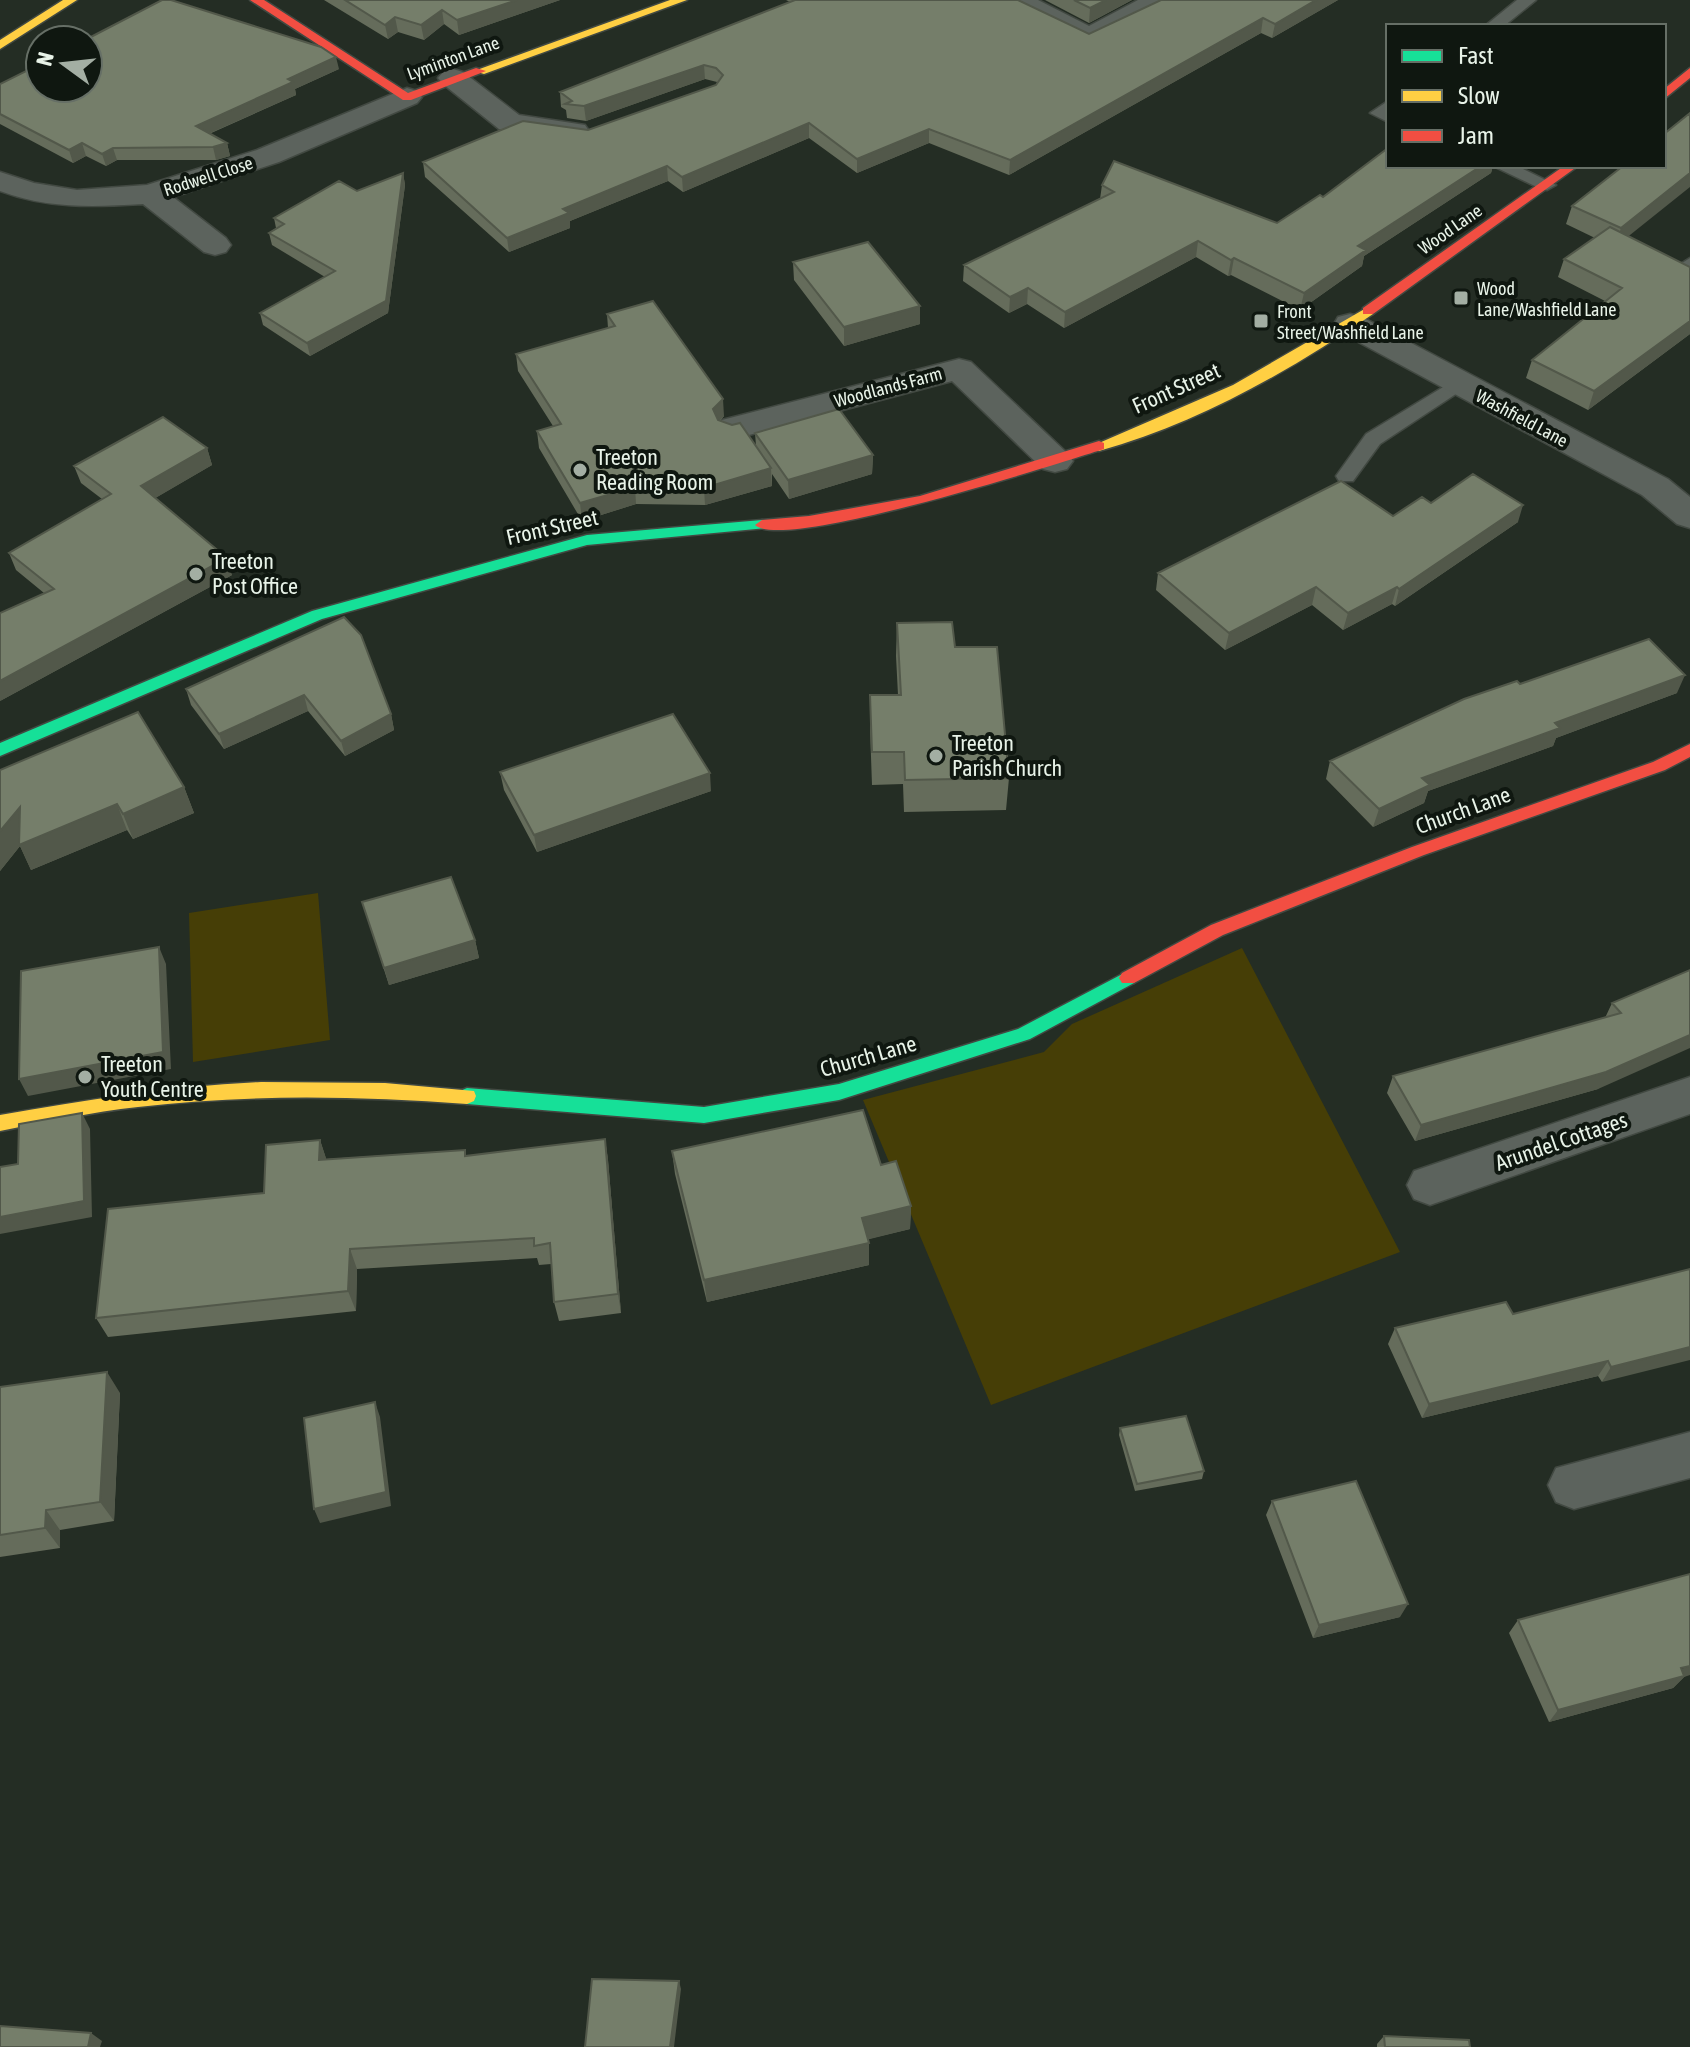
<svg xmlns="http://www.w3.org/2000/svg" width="1690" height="2047" font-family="'Asap Condensed',sans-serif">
  <rect width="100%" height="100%" fill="#242d24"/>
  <path fill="#463e06" d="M318,893L330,1040L193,1062L189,913Z
    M1242,948L1400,1252L991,1405L863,1100L1044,1052L1072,1024Z"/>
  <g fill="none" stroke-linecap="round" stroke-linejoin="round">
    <g stroke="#424942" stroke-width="3">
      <path id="lane" d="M1517,0H1536L1504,26H1485Z
        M1388,101V122L1370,113Z
        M1493,166H1517L1556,185L1547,190L1541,189Z
        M1690,258V270L1681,269L1679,265Z
        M1458,378L1465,380L1468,384L1465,388L1380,444L1353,481H1339L1336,476L1366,434Z"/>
    </g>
    <g stroke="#424942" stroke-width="3">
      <path id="street" d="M1003,0H1038L1089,26L1138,0H1173L1169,6L1089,46L1007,6Z
        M453,69L463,72L519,115L585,125L589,131L585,137L574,140L499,129L443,84L438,78L443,72Z
        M407,88L417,91L422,97L417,103L279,162L173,197L226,238L231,245L226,252L215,255L204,252L143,204C93,207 48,209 0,191V172L34,183L77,190L147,185L257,150Z
        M1350,314L1362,317L1668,479L1690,497V528L1677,524L1642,495L1338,331L1334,324L1338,317Z
        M959,359L971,362L1067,453L1073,461L1067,469L1055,472L1043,469L952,381L734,439L722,436L717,428L722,420Z
        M1690,1077V1114L1430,1205L1414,1199L1407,1185L1414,1171Z
        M1690,1432V1478L1574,1509L1556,1502L1548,1485L1556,1468Z"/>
    </g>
    <g stroke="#424942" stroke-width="3">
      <path id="fast" d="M762,520L767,522V528L587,545L322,619L0,756V743L312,611L587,535Z
        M1128,971L1134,973L1137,978L1134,983L1030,1039L839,1100L704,1123L467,1104L460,1101L458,1096L460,1091L467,1088L704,1107L839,1084L1018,1029Z"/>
    </g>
    <g stroke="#424942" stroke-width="3">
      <path id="slow" d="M63,0H77L0,49V40Z
        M670,0H687L484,74L474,71Z
        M1368,307L1373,308V314C1290,371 1197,424 1099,451L1092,446L1233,385Z
        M261,1082L385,1083L474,1091L476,1096L474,1101L467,1104C357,1096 248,1094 138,1107C92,1112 46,1122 0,1131V1115C87,1100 172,1086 261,1082Z"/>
    </g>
    <g stroke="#424942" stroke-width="3">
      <path id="jam" d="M250,0H264L408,93L476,68L486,71L411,100H403Z
        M1690,68V78L1664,99V89Z
        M1564,166H1578L1373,314H1363V308Z
        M1099,441L1104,443V449C1057,464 783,552 755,525L762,520L809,516L920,496Z
        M1690,744V757L1665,770L1424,855L1223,935L1134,983H1122L1119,978L1122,973L1211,925L1412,847L1653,762Z"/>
    </g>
    <use href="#lane" fill="#5c635d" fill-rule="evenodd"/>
    <use href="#street" fill="#5c635d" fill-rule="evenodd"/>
    <use href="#fast" fill="#16e098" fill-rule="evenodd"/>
    <use href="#slow" fill="#ffcf43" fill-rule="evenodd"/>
    <use href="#jam" fill="#f24e42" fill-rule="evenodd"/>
  </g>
  <path fill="#656c5b" d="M324,0H560L459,35L444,24L424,40L398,32L388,39Z
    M786,0H1018L1089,34L1161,0H1338L1272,38L1261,33L1009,175L929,143L857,173L809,138L683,192L668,181L570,221V228L509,252L425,177L423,162L588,130L716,85L717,82L705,79L586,121L567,118L566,110L561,107L560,92L790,2Z
    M1045,0H1132L1089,23Z
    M339,69L295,89L296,95L209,134L227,143L230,156L216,160H117L106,166L86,156L73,163L0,124V84Z
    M1690,113L1628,236L1690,267V334L1588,410L1526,378L1532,360L1605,301L1558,277L1564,259L1595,238L1566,224L1572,206Z
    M1388,166H1493L1491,173L1364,256L1362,266L1300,310L1231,275L1228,276L1196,257L1064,328L1027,304L1009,313L963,281L964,265L1100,199L1102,185L1277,223L1323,197Z
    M403,173L405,185L388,313L310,356L263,325L260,313L325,277L272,245L269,233L276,228L274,218L357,191Z
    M793,262L920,306V324L844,346L794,280Z
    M607,314L724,416L720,421L732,425L756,446L755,433L873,455L872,474L789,499L772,474V486L705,505L636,504L582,521L539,448L537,431L553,426L518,371L516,354L608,328Z
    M207,448L212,465L155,498L232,575L0,701L44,593L16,570L9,553L102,499L81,483L74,466Z
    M1431,503L1518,522L1395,606L1392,604L1343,630L1312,605L1225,650L1156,590L1158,573L1393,516Z
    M344,617L391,714L394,730L345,756L308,711L224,749L191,705L186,689Z
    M897,623L955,647L1009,778L1006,810L904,812L903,784L872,785L870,728V695H898L896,656Z
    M1520,684L1677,693L1556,738L1553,746L1428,791L1424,803L1373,827L1326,779L1330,761Z
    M0,770L184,787L194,813L133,839L127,830L31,870L20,846L0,871Z
    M500,772L711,791L537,852L504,790Z
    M362,902L475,940L479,958L389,985Z
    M1690,970L1598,1089L1415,1141L1387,1093L1393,1076L1605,1018L1612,1003Z
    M605,1139L608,1160L621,1313L559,1321L554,1302L551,1264L539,1265L537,1258L357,1269L356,1311L108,1337L96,1318L264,1193L320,1140L326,1159L465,1150L466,1156Z
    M672,1151L881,1165L911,1206L910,1229L868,1239L869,1265L707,1302L675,1174Z
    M1690,1269L1602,1382L1598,1376L1422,1418L1388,1344L1395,1328L1513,1314Z
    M0,1387L120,1393L114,1521L60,1530V1548L0,1557Z
    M1120,1428L1204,1471L1202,1479L1135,1491L1119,1435Z
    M1272,1501L1400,1617L1313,1638L1266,1515Z
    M1518,1620L1684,1677L1673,1688L1549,1722L1509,1633Z
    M1384,2036L1470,2047H1377V2044Z"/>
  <path fill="#52584a" d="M517,0H560L459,35L457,20Z
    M1106,0H1132L1089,23L1090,8Z
    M1316,0H1338L1272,38L1275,24Z
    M442,10L444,24L424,40L421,25Z
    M395,17L398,32L388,39L385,25Z
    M1263,18L1261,33L1009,175L1010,160Z
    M336,57L339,69L295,89L296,95L199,138L196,126L288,79Z
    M704,65L705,79L586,121L584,106Z
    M809,123V138L683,192L682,177Z
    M929,129V143L857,173V159Z
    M82,143L86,156L73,163L69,150Z
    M227,143L230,156L216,160L213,147Z
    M113,148L117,160L106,166L102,154Z
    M667,166L668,181L570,221V228L509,252L507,238L563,209Z
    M1481,166H1493L1491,173L1364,256L1362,266L1300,310L1304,293L1358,246Z
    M403,173L405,185L388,313L310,356L307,343Z
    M1690,173V187L1615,247L1621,228Z
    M1198,241L1196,257L1064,328L1065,312Z
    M1234,258L1231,275L1228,276L1231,260Z
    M1028,288L1027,304L1009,313L1010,297Z
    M920,306V324L844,346V327Z
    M1690,321V334L1588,410L1594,391Z
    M723,399L724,416L714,426L713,409Z
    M207,448L212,465L147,503L141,486Z
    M873,455L872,474L789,499L788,480Z
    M771,468L772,486L705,505L704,488Z
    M635,487L636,504L582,521L580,503Z
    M1523,505L1518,522L1395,606L1399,589Z
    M227,558L232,575L0,701V681Z
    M1316,587L1312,605L1225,650L1229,633Z
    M1397,587L1392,604L1343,630L1348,613Z
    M1685,675L1677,693L1556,738L1553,746L1428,791L1424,803L1373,827L1379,809L1422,778L1555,723Z
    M304,695L308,711L224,749L219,734Z
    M391,714L394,730L345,756L341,741Z
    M710,773L711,791L537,852L534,835Z
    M184,787L194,813L133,839L123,814Z
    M117,804L127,830L31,870L20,846L0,871V831L20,807Z
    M475,940L479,958L389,985L384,968Z
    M159,947L166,964L171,1069L28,1096L19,1079Z
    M1690,1035V1048L1598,1089L1415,1141L1421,1125Z
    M82,1113L90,1129L92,1217L0,1234V1217Z
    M605,1139L608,1160L621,1313L618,1294Z
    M320,1140L327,1161L319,1160Z
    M911,1206L910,1229L862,1241V1218Z
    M869,1243V1265L707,1302L704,1280Z
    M350,1249L357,1269L356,1311L348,1291Z
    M1690,1347V1360L1602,1382L1611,1367Z
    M1608,1361L1598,1376L1422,1418L1429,1404Z
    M107,1372L120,1393L114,1521L100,1502Z
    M375,1402L380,1417L391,1506L320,1523L314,1509Z
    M46,1510L60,1530V1548L45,1528Z
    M1408,1604L1400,1617L1313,1638L1319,1625Z
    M1690,1666V1675L1684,1677L1673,1688L1549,1722L1558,1710Z
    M679,1981L681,1989L674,2047H670Z
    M91,2033L102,2041L100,2047H88Z"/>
  <path fill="#757e6a" stroke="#52584a" stroke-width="2" d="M162,0H171L321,47L336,57L288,79L293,82L196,126L227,143L213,147L113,148L102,154L82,143L69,150L0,114V84L40,64V88H88V40H85Z
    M345,0H517L457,20L442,10L421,25L395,17L385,25Z
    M795,0H1018L1089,34L1161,0H1316L1275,24L1263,18L1010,160L929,129L857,159L809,123L682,177L667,166L563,209L569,213L507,238L423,162L523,121L588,130L716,85L723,75L716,68L704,65L584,106L565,104L572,101L560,92Z
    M1074,0H1106L1090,8Z
    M1690,113V173L1621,228L1572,206L1623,166H1664V134Z
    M1388,148V166H1481L1358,246L1366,250L1304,293L1234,258L1231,260L1198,241L1065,312L1028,288L1010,297L964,265L1114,192L1102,185L1114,161L1277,223L1320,195L1323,197Z
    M403,173L386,301L307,343L260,313L335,271L269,233L284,224L274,218L339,181L357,191Z
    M1610,227L1690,267V321L1594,391L1532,360L1622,288L1564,259Z
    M868,242L920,306L844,327L793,262Z
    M653,301L723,399L713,409L718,420L732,425L740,423L771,468L704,488L635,487L580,503L537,431L561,424L516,354L615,326L607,314Z
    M839,409L873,455L788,480L755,433Z
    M163,417L207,448L141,486L227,558L0,681V613L54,589L9,553L111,494L74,466Z
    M1473,474L1523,505L1399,589L1397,587L1348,613L1316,587L1229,633L1158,573L1341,481L1393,516L1422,497L1431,503Z
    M344,617L361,635L391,714L341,741L304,695L219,734L186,689Z
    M952,622L955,647H997L1009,778L905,780L904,752H872L870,695H901L897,623Z
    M1649,639L1685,675L1555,723L1560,728L1422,778L1430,785L1379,809L1330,761L1464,699L1517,681L1520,684Z
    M138,712L184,787L123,814L117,804L19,845L20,807L0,831V770Z
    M673,714L710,773L534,835L500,772Z
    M451,877L475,940L384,968L362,902Z
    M159,947L163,1052L19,1079L21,971Z
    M1690,970V1035L1606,1072L1421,1125L1393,1076L1621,1013L1612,1003Z
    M863,1110L881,1165L896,1161L911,1206L862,1218L869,1243L704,1280L672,1151Z
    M82,1113L84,1201L0,1217V1167L18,1164L19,1124Z
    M605,1139L618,1294L554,1302L550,1243L534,1246V1238L350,1249L348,1291L96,1318L108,1209L264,1193L266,1145L320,1140L319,1160L465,1150V1156Z
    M1690,1269V1347L1611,1367L1608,1361L1429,1404L1395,1328L1506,1302L1513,1314Z
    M107,1372L100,1502L46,1510L45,1528L0,1535V1387Z
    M375,1402L386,1492L314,1509L304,1418Z
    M1186,1416L1204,1471L1137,1484L1120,1428Z
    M1356,1481L1408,1604L1319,1625L1272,1501Z
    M1690,1574V1666L1681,1668L1684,1676L1558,1710L1518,1620Z
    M592,1979L679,1981L670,2047H585Z
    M0,2026L91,2033L88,2047H0Z
    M1384,2036L1469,2040L1470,2047H1385Z"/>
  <g fill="#a3aea3" stroke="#0f1710" stroke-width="3">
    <rect x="1453" y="290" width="16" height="16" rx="4"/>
    <rect x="1253" y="313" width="16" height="16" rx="4"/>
    <circle cx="580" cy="470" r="8"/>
    <circle cx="196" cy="574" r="8"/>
    <circle cx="936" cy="756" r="8"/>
    <circle cx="85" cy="1077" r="8"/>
  </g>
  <g text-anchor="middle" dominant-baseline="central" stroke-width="8" stroke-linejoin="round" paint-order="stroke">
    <g font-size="18" fill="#e8f3e8" stroke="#0f1710">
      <text transform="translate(453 58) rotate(-20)">Lyminton Lane</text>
      <text transform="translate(208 176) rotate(-18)">Rodwell Close</text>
      <text transform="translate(1450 229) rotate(-35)">Wood Lane</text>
      <text transform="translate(888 387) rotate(-15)">Woodlands Farm</text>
      <text transform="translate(1522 418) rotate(28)">Washfield Lane</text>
    </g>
    <g font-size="18" fill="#e8f3e8" stroke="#0f1710" text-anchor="start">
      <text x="1477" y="288">Wood<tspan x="1477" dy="21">Lane/Washfield Lane</tspan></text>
      <text x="1277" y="311">Front<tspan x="1277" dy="21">Street/Washfield Lane</tspan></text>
    </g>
    <g font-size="22" fill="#e8f3e8" stroke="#0f1710">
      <text transform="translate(1176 388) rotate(-24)">Front Street</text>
      <text transform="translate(552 527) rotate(-13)">Front Street</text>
      <text transform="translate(1463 810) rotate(-20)">Church Lane</text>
      <text transform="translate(868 1056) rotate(-16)">Church Lane</text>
      <text transform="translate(1561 1141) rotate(-19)">Arundel Cottages</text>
    </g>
    <g font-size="22" fill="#e8f3e8" stroke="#0f1710" text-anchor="start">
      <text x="596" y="457">Treeton<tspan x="596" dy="25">Reading Room</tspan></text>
      <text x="212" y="561">Treeton<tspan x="212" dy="25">Post Office</tspan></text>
      <text x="952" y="743">Treeton<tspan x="952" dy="25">Parish Church</tspan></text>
      <text x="101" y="1064">Treeton<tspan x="101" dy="25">Youth Centre</tspan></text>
    </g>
  </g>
  <rect x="1386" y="24" width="280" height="144" fill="#0f1710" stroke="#666f66" stroke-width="2"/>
  <rect x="1402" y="50" width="40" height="12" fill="#16e098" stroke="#666f66" stroke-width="2"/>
  <text x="1458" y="64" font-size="24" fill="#e8f3e8">Fast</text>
  <rect x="1402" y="90" width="40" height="12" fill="#ffcf43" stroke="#666f66" stroke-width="2"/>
  <text x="1458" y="104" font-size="24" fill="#e8f3e8">Slow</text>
  <rect x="1402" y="130" width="40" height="12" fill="#f24e42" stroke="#666f66" stroke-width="2"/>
  <text x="1458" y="144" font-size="24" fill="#e8f3e8">Jam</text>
  <g transform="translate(64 64) rotate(285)"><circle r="38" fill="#0f1710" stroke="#666f66" stroke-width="2"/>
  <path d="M0-6L14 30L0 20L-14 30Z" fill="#a3aea3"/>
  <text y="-12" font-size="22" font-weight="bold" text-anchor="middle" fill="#e8f3e8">N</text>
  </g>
</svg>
